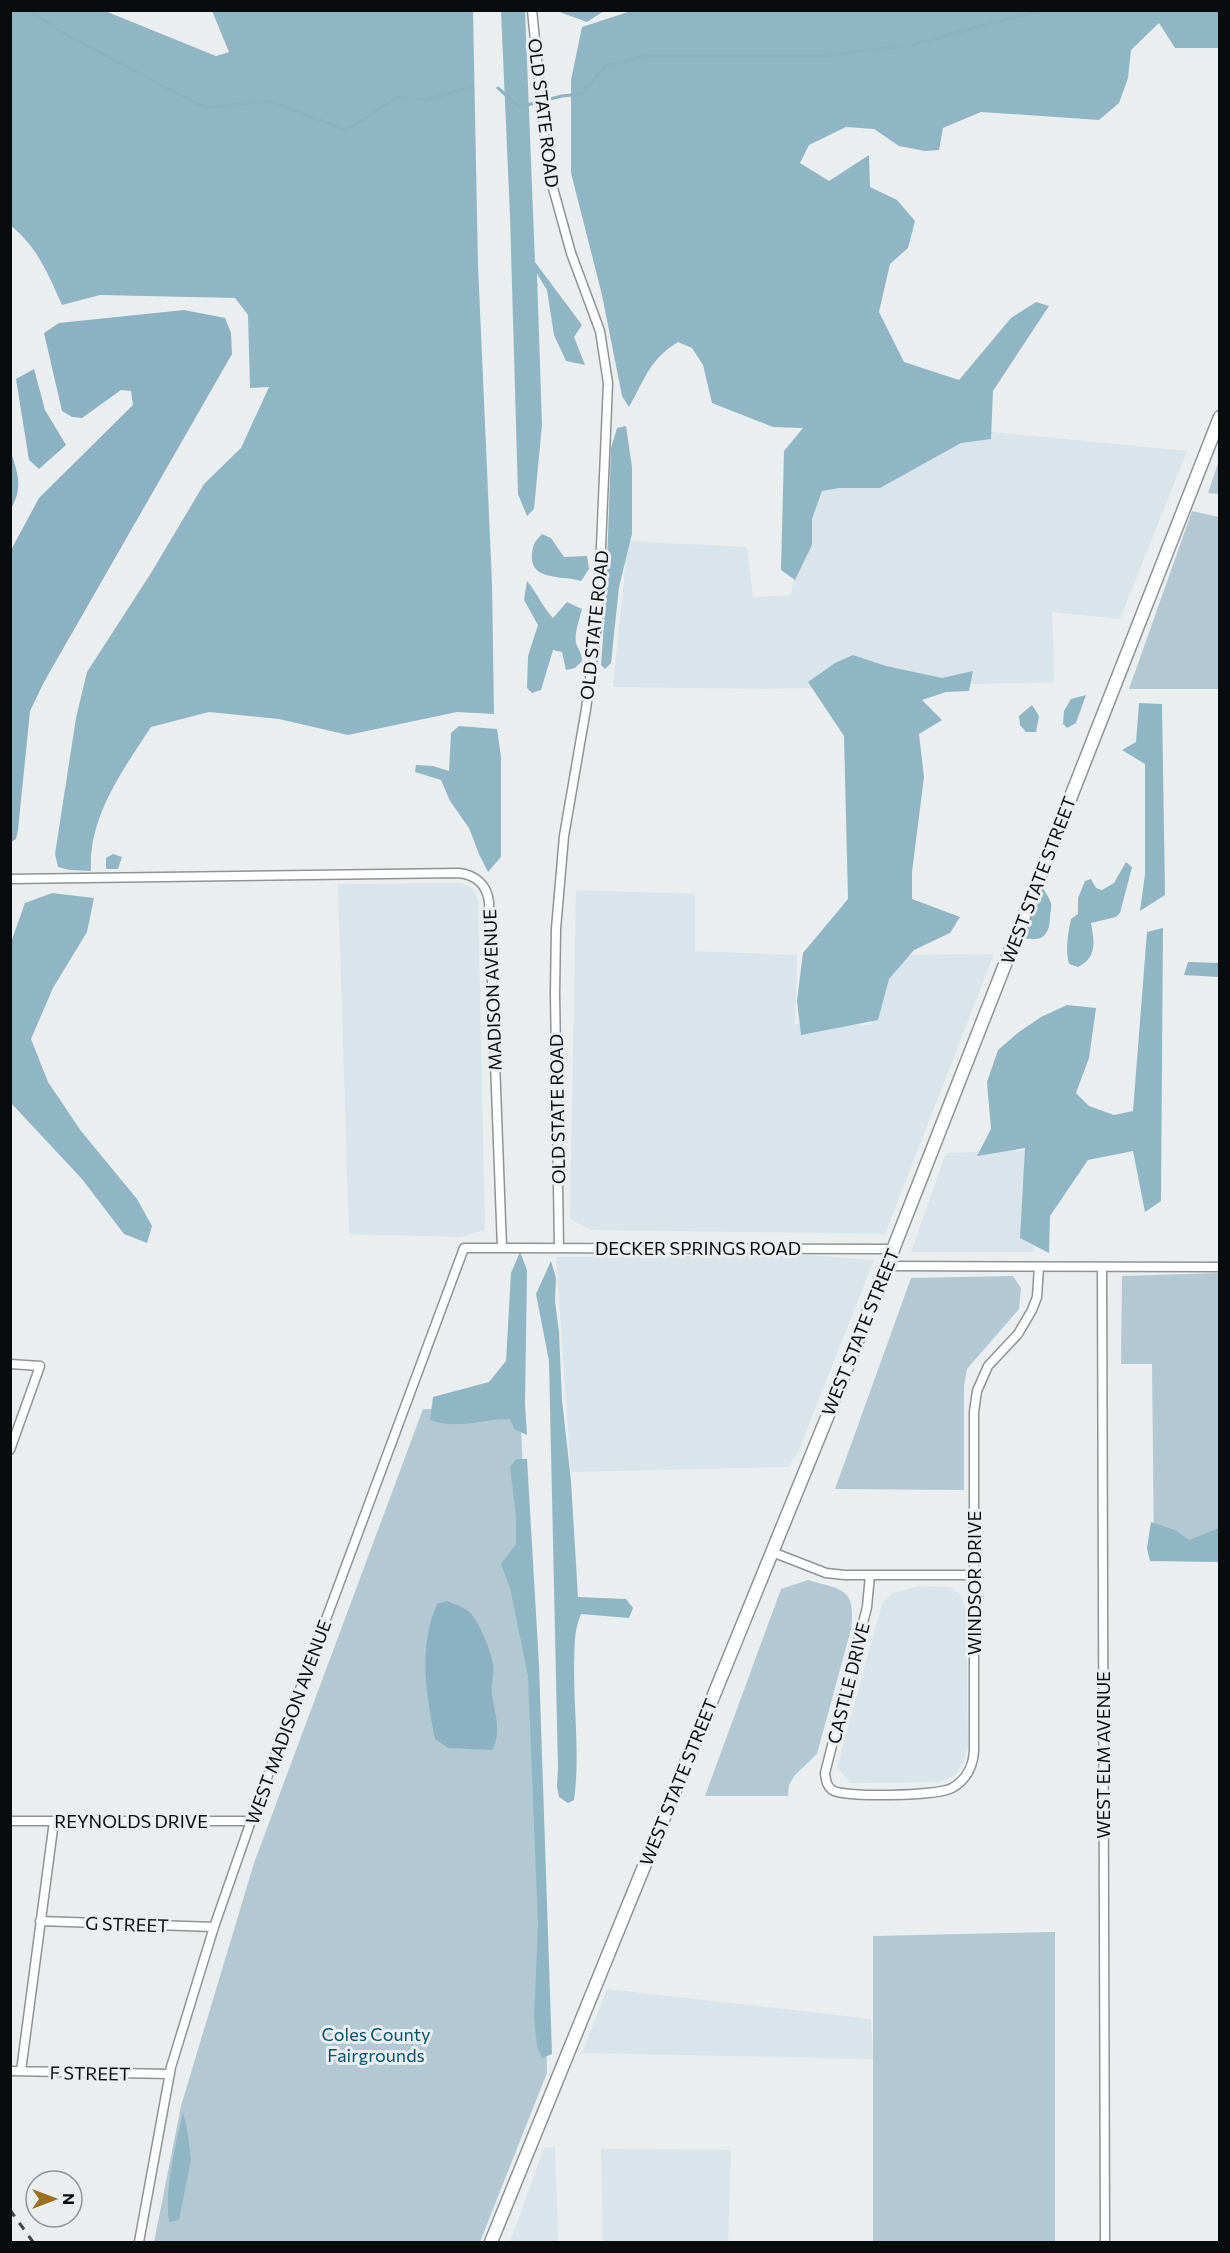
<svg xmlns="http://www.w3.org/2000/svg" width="1230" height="2253" font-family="Commissioner,sans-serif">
  <rect width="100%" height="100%" fill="#eaeeef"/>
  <path fill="#d9e5eb" d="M952,428L1187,451L1120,619L1052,612L1054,682L766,689L613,687L628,541L747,547L753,597L791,595L815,464Z
    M460,883L471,887L478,899L485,1230L460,1237L349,1234L338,884Z
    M576,890L695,894V951L797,955L795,1024L871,1025L872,955L994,954L885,1234L591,1230L570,1219Z
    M1036,1150L1034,1252H911L946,1153Z
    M806,1255L874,1260L798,1452L788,1467L571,1472L556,1257Z
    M920,1586L950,1587L961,1595L966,1611L968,1746L963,1763L956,1774L941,1782L850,1783L837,1767L882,1604L892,1593Z
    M607,1989L871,2019L873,2059L582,2053Z
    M555,2147L558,2242H510L544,2148Z
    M601,2149L731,2150L728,2242H603Z"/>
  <path fill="#b2c9d3" d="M1219,460V494L1208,493Z
    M1192,511L1219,517V689H1129Z
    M1219,1273V1554L1154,1553L1152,1364H1121L1122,1276Z
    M1013,1276L1021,1288L1019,1309L967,1369L964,1386V1490L835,1489L911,1278Z
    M423,1409L520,1412L541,1807L547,2073L480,2242H154L181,2106L254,1863Z
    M808,1580C843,1590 856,1588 851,1629L817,1754L795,1775L789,1785L788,1796H705L781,1589Z
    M1055,1932V2242H873V1936Z"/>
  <path fill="#90b6c6" d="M10,11H105L216,56L229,52L212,11H473L478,265L492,583L494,714L457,712L348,735L279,719L209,712L151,727C123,770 88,817 91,871L70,870L58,867L55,854L76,718L87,672L151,573L204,484L241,448L269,387L250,388L248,315L235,298L100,295L62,305C49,276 37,246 11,226Z
    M501,11H525L535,262L582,325L574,337L585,365L566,361L554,335L547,290L537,274L542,425L534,509L527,516L518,494L510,216Z
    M557,11L604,10V11L587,22Z
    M631,11H1219V48H1175L1159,23L1131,50L1128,78L1119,103L1099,120L981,112L943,128L939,150L925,151L899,146L874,129L846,127L809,145L800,163L829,181L869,155L870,187L897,200L915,221L908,248L890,264L879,312L904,362L959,380L1011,318L1036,302L1049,306L993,391L991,439L961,443L880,488H839L822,491L812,519V545L795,580L781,570L784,451L803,428L773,427L712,403L703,365L692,348L678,342C649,360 645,379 629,407L622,396L602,295L571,173V80L582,27Z
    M626,426L632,467V534L619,587L611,663L605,669L601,665L606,595L611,448L617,428Z
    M542,534L551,538L564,557L587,556L589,569L581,581C565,575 529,582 532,554C533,544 535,541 542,534Z
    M527,581C537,593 542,606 553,618L567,602L582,609C580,618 574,633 576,643C578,649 582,653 582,661L575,668L566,670L562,652L553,650L541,690L532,693L527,688L528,656L538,625L524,600Z
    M853,655L886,666L942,678L973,671L969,691L946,692L922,700L942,720L919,734L924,777L912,872V899L960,917L950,933L914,950L889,979L878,1020L801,1035L797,1001L803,953L848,899L844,736L808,682L835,663Z
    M1086,695L1076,723L1067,728L1063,724L1064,711L1071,699Z
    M1139,703L1162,704L1165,895L1140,911L1145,874V764L1122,750L1136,742Z
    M1032,705L1039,716L1036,732H1026L1020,725L1019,716Z
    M459,726L497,729L501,757V857L488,872L479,854L469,828L450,801L441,780L415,772L416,765L433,766L449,771L451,733Z
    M113,854L122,857L118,869H106V858Z
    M1126,862L1132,867L1120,913L1116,917L1091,923C1094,941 1098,957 1078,967L1069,964C1065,949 1068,934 1071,919L1078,914V898L1085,881L1091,879L1096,888L1102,890L1114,883Z
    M1041,885C1044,890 1049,897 1051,903C1052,907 1050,913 1050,918C1049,936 1042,942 1024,938Z
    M52,893L94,898L87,932L53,988L31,1039L48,1082L81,1131L137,1199L152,1226L147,1243L124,1234L82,1179L11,1103V942L25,903Z
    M1163,928L1161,1201L1145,1212L1133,1151L1088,1160L1050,1216L1049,1253L1020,1238L1025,1148L977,1156L991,1129L987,1082L998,1050L1019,1032L1041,1017L1067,1005L1096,1008L1089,1058L1076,1093L1089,1106L1114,1115L1133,1111L1147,932Z
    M1188,962L1219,963V977L1184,975Z
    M520,1252L527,1270L525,1404L527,1435L514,1429L510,1419C482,1419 457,1430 430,1420L433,1397L489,1382L506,1361L511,1273Z
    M551,1261L556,1278L555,1301L559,1332L562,1400L571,1481L578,1597L626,1599L633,1608L629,1618L581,1614C573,1632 575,1650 574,1669C574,1713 580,1757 574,1800L568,1803L559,1797L557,1787L558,1768L549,1361L536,1294Z
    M516,1459H527L539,1665L552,2054L542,2058L537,2046L534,2018L538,1924L528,1676L510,1588L501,1564L516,1544V1517L510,1467Z
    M1151,1522L1175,1530L1189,1540L1219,1528V1562L1150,1561L1147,1548Z
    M183,2112L187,2129L191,2159L179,2220L169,2222C164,2191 176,2143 183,2112Z"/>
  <path fill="#8cb1c2" d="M184,310L225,318L231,333L232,354L44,682L30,711L18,830L16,839L11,842V550L39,498L133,405L131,391L121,390L82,418L72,417L62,411L44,333L59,323Z
    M34,369L45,410L66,445L39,469L29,460L16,379Z
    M11,452C18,474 23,487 11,509Z
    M447,1601C454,1604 462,1606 468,1611C478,1618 491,1651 493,1664C495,1674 490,1686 492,1696C495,1713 502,1734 492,1750L448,1748L435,1739C426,1694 418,1648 437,1604Z"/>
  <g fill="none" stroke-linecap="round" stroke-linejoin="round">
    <path stroke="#8cb1c2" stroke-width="3" d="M27,10L72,38L205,108L268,101L347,130L397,97L426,100L472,87
      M498,88L519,107L562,96L582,94L605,66L648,56H821L911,45L1042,10"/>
    <g stroke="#8f9395" stroke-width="11">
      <path id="street" d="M532,10L546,150L553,188L571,253L600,331L608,383L598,617L586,709L564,836L556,929L555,993L559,1248
        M10,879L459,873C476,875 487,885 489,902L502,1248
        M886,1266L1220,1267
        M1102,1267L1105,2242
        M10,1364L40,1366L10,1450
        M772,1552L826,1573L845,1575H974
        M870,1575L867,1607L825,1773C826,1780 826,1785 832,1790C844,1798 938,1796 952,1788C966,1780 973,1767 974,1751V1412L977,1391L988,1366L1018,1334L1032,1310L1037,1297L1039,1267
        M10,1821H251
        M40,1921L214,1927
        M10,2071L170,2074
        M21,2071L54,1821
        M139,2242L171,2067L214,1927L251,1821L464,1248L893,1249"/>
    </g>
    <g stroke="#8f9395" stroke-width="15">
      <path id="secondary" d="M491,2242L830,1410L1220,417"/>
    </g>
    <use href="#street" stroke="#fff" stroke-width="8"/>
    <use href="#secondary" stroke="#fff" stroke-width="12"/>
    <path stroke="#414344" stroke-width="3" stroke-dasharray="8 8" stroke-linecap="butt" d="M10,2210L33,2242"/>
  </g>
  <g text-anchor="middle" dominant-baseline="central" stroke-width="6" stroke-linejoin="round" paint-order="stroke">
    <g font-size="18" fill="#0a0b0c" stroke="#eaeeef">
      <text transform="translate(544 113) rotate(83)">OLD STATE ROAD</text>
      <text transform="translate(594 625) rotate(-84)">OLD STATE ROAD</text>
      <text transform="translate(1038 880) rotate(-69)">WEST STATE STREET</text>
      <text transform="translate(492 990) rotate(-92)">MADISON AVENUE</text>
      <text transform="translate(557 1109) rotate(-91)">OLD STATE ROAD</text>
      <text x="698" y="1248">DECKER SPRINGS ROAD</text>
      <text transform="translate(860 1332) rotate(-68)">WEST STATE STREET</text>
      <text transform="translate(974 1583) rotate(-90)">WINDSOR DRIVE</text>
      <text transform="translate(848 1683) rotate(-76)">CASTLE DRIVE</text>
      <text transform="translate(288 1722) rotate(-70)">WEST MADISON AVENUE</text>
      <text transform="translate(1103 1755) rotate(-90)">WEST ELM AVENUE</text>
      <text transform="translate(678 1782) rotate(-68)">WEST STATE STREET</text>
      <text x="131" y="1821">REYNOLDS DRIVE</text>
      <text transform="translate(127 1924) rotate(2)">G STREET</text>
      <text transform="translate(90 2073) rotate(1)">F STREET</text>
    </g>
    <g font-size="18" fill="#035169" stroke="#eaeeef">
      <text x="376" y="2034">Coles County<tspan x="376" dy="21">Fairgrounds</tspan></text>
    </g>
  </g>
  <rect width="1230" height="2253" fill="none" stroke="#0a0b0c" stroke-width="24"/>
  <g transform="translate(54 2199) rotate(90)"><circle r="28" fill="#eaeeef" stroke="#909394" stroke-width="1.5"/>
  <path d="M0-4.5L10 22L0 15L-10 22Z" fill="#9d6f20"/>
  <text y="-9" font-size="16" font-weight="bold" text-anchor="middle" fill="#0a0b0c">N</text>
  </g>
</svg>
